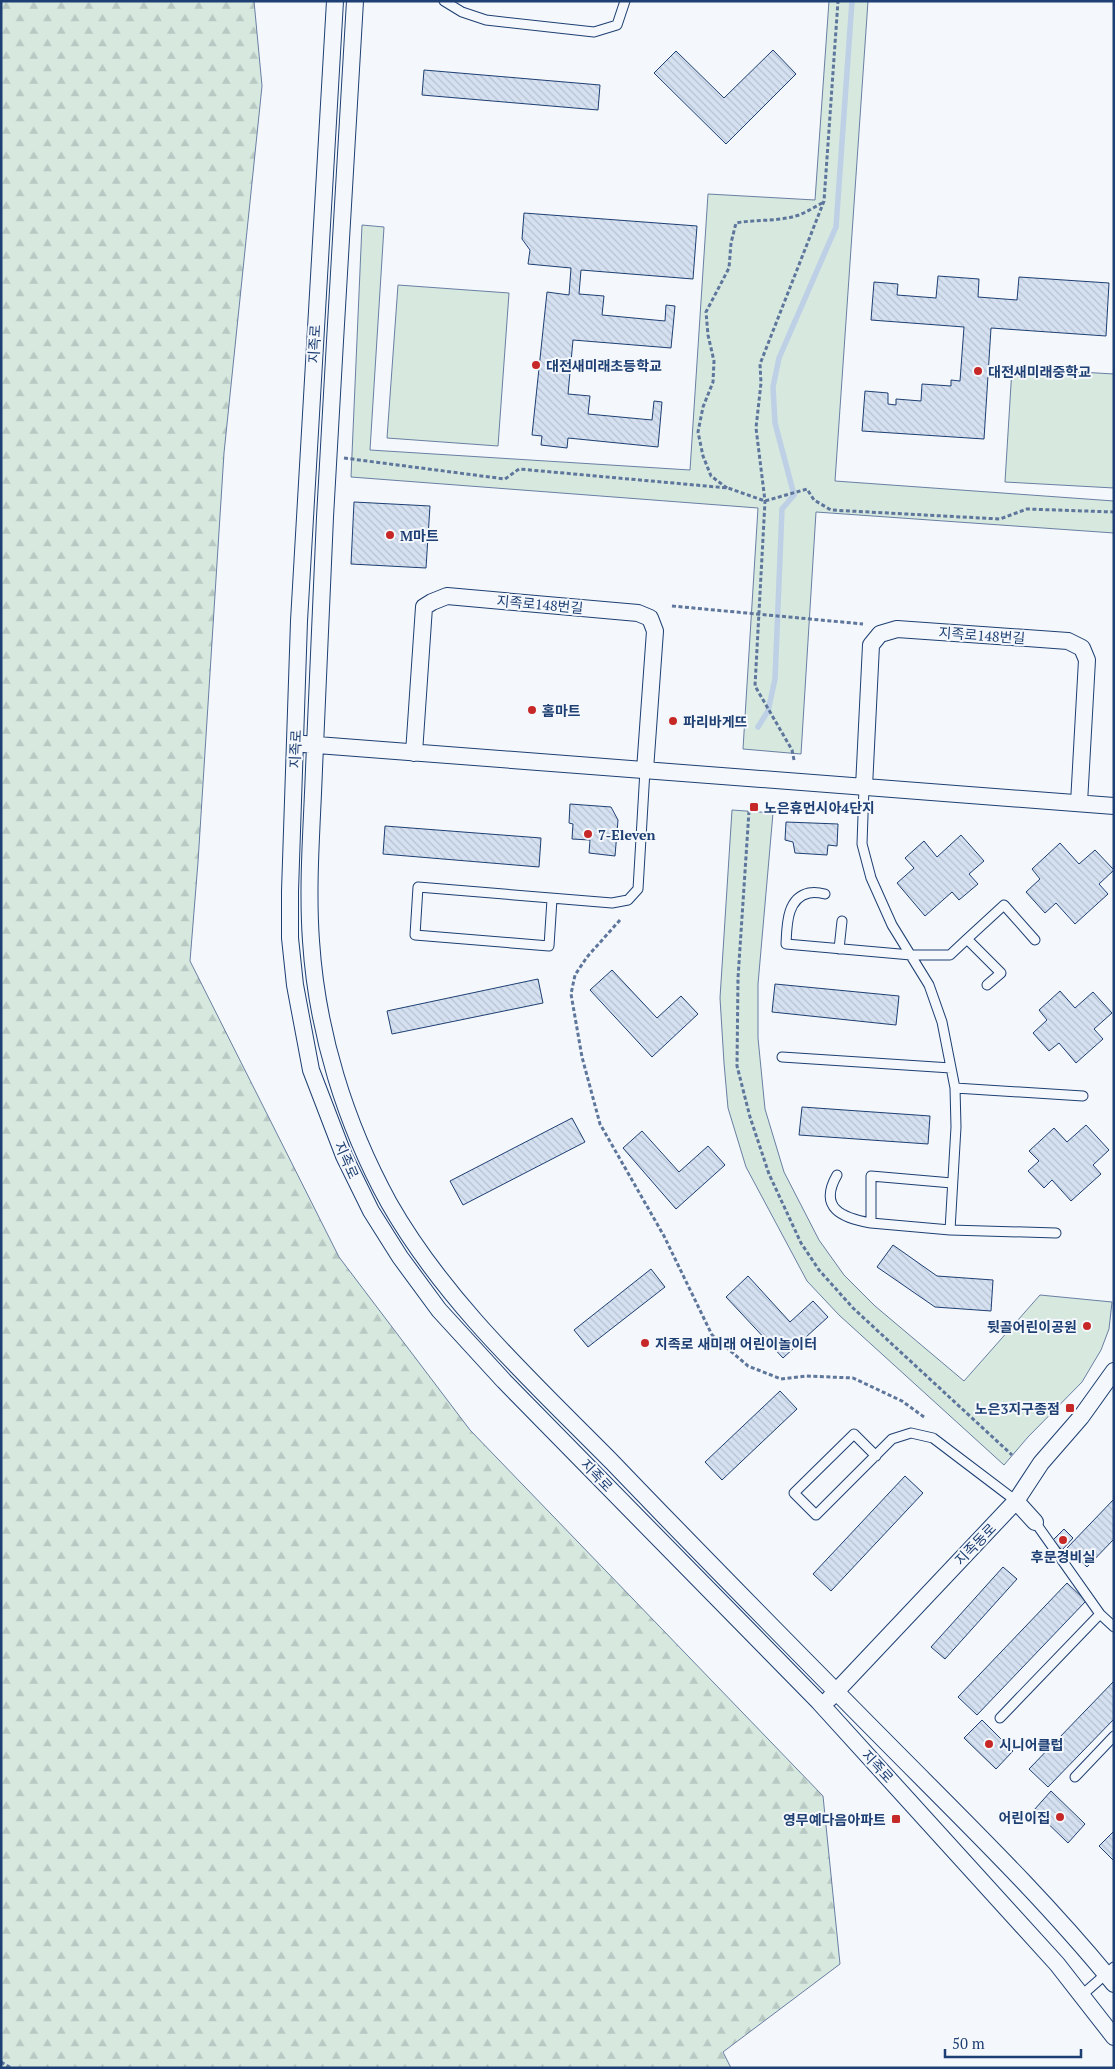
<svg xmlns="http://www.w3.org/2000/svg" width="1115" height="2069" font-family="'PT Serif','Noto Sans KR',serif">
  <defs>
    <pattern id="forest-firs" width="22" height="20" patternUnits="userSpaceOnUse" patternTransform="scale(1.25)"><rect width="22" height="20" fill="#d7e8df"/><path d="M5 1l3.5 6h-7zM16 11l3.5 6h-7z" fill="#b8c8c3"/></pattern>
    <pattern id="building-back-hatch" width="6" height="6" patternUnits="userSpaceOnUse" patternTransform="scale(1.25)"><rect width="6" height="6" fill="#d5e0f0"/><path d="M-1 5l2 2M0 0l6 6M5-1l2 2" fill="none" stroke="#b6c1d1"/></pattern>
  </defs>
  <rect width="100%" height="100%" fill="#f4f7fb"/>
  <path fill="#d7e8df" stroke="#687fa3" d="M829,1H868L835,481L1114,501V533L816,512L801,754L743,749L758,508L351,477L362,225L384,227L370,450L690,470L708,194L815,200Z
    M398,285L509,293L498,446L387,438Z
    M1012,368L1114,374V488L1005,482Z
    M732,810L773,813L758,984V1038L765,1109L784,1172L819,1240L844,1275L875,1306L964,1381L1040,1295L1112,1302L1109,1329L1101,1350L1082,1382L1028,1437L1004,1465L839,1315L807,1281L746,1167L728,1108L724,1063L720,998Z"/>
  <path fill="url(#forest-firs)" stroke="#687fa3" d="M1,1H254L262,86L224,453L198,862L190,961L339,1257L470,1430L823,1796L840,1964L723,2052L731,2068H1Z"/>
  <g fill="none" stroke-linecap="round" stroke-linejoin="round">
    <path stroke="#bed0e5" stroke-width="5.5" d="M758,727L768,711L775,679L782,509L794,495L775,423L773,387L779,358L836,227L852,1"/>
  </g>
  <path fill="url(#building-back-hatch)" stroke="#1d3f73" d="M773,50L796,74L726,144L654,73L676,51L724,98Z
    M424,70L600,85L598,110L422,95Z
    M524,213L697,226L693,279L581,270L579,294L604,296L602,315L665,321L666,305L675,306L671,348L573,340L568,394L590,396L588,414L652,420L654,401L662,402L658,447L568,438L567,448L541,445L542,436L532,435L547,292L569,295L571,268L528,264L530,250L522,239Z
    M938,276L979,279L978,297L1017,300L1019,277L1109,283L1106,336L991,328L984,439L862,431L865,391L888,393V404L896,405V399L921,401L922,384L951,386V380L960,381L964,327L871,320L874,282L898,284L897,295L936,298Z
    M354,502L430,506L426,568L351,564Z
    M570,804L611,807L618,820L615,856L589,853L590,840L572,839L573,824L569,823Z
    M786,822L838,824L837,846L828,845L827,855L795,853L793,842L785,840Z
    M385,826L541,838L539,867L383,854Z
    M961,835L984,861L969,874L978,884L959,900L952,892L925,916L897,883L914,868L905,858L924,841L937,857Z
    M1060,843L1079,864L1095,850L1114,870L1099,884L1108,894L1075,924L1056,903L1045,913L1026,892L1040,879L1032,869Z
    M612,970L657,1018L681,996L698,1014L652,1057L590,990Z
    M538,979L543,1003L392,1034L387,1011Z
    M775,984L899,996L896,1025L772,1012Z
    M1060,991L1075,1008L1093,992L1112,1013L1094,1029L1103,1039L1076,1063L1059,1043L1049,1051L1033,1033L1047,1020L1039,1010Z
    M802,1107L930,1116L928,1144L799,1135Z
    M572,1118L585,1142L463,1205L450,1181Z
    M1086,1125L1109,1150L1093,1165L1101,1174L1071,1201L1052,1180L1044,1188L1028,1171L1039,1161L1029,1151L1054,1128L1067,1142Z
    M642,1131L679,1172L708,1146L725,1165L676,1209L623,1148Z
    M893,1245L937,1276L993,1280L991,1311L935,1307L877,1267Z
    M651,1269L665,1287L588,1347L574,1330Z
    M748,1276L790,1322L813,1301L828,1317L783,1358L726,1297Z
    M780,1391L797,1409L722,1480L705,1462Z
    M905,1476L923,1493L831,1591L813,1574Z
    M1114,1499V1539L1087,1567L1067,1548Z
    M1064,1529L1073,1538L1062,1550L1052,1541Z
    M1003,1567L1017,1579L945,1659L931,1647Z
    M1067,1583L1086,1601L977,1715L958,1697Z
    M1114,1681V1719L1048,1787L1029,1769Z
    M982,1720L1013,1751L996,1769L964,1738Z
    M1051,1791L1085,1824L1068,1843L1034,1810Z
    M1114,1831V1861L1099,1846Z"/>
  <g fill="none" stroke-linecap="round" stroke-linejoin="round">
    <g stroke="#1d3f73" stroke-width="11">
      <path id="service" d="M444,1L462,12L486,20L594,32L617,25L625,1
        M864,787L862,844L871,878L892,925L929,985L942,1022L955,1088L956,1127L950,1230
        M825,894C821,893 814,892 809,893C786,898 787,927 786,944L911,955H950L967,939
        M552,899L549,946L415,935L418,887L612,903L628,900L638,889L645,770
        M839,949L842,921
        M987,985L1001,973L967,939L1004,905L1035,940
        M782,1057L951,1068
        M955,1088L1083,1096
        M837,1175C818,1208 842,1218 871,1223
        M952,1183L871,1176V1223L950,1230L1056,1233
        M876,1456L854,1434L794,1493L816,1515L892,1439L911,1433L933,1438L1016,1501
        M1035,1522L1100,1614L1114,1627
        M1000,1718L1100,1614
        M1075,1777L1114,1736
        M1082,1995L1114,1967"/>
    </g>
    <g stroke="#1d3f73" stroke-width="18">
      <path id="minor" d="M335,1L299,621L290,891V938L295,985L311,1070L344,1156L371,1211L400,1257L439,1310L504,1381L819,1702L1057,1964L1114,2037
        M355,1C344,173 335,345 325,517C321,601 317,685 314,769C312,826 307,884 311,941C317,1032 345,1123 389,1203C446,1303 533,1382 613,1463C703,1557 794,1649 886,1742C964,1821 1044,1898 1114,1984
        M304,744L1114,806
        M414,753L424,607L432,602L447,596L638,613L650,618L655,631L645,770
        M864,787L871,645L880,634L897,629L1068,641L1082,648L1087,660L1079,803
        M1016,1501L1035,1522
        M829,1699L1016,1501L1041,1463L1081,1417L1114,1371"/>
    </g>
    <path stroke="#5e769c" stroke-width="3" stroke-dasharray="4 2.5" stroke-linecap="butt" d="M344,458L505,479L519,469L728,488L765,501L807,489L814,500L831,510L1000,519L1027,509L1114,512
      M727,488L711,476L703,456L698,432L703,407L713,382L714,361L708,335L706,312L729,268L731,243L736,223C757,219 778,222 799,215C807,212 816,206 824,202
      M672,606L863,624
      M794,760L792,750L755,686L765,501L756,428L761,383L760,364L824,201L838,1
      M749,811L738,978L737,1066L750,1117L769,1174L801,1243L819,1270L853,1308L1012,1455
      M620,920L587,957L575,975L571,994L582,1057L600,1124L664,1236L712,1335L748,1366L781,1379L806,1376L853,1378L902,1401L924,1417
      M1,2062L11,2068"/>
    <use href="#service" stroke="#f4f7fb" stroke-width="9"/>
    <use href="#minor" stroke="#f4f7fb" stroke-width="16"/>
  </g>
  <g fill="#c62828" stroke="#f4f7fb" stroke-width="2">
    <circle cx="536" cy="365" r="5"/>
    <circle cx="978" cy="371" r="5"/>
    <circle cx="390" cy="535" r="5"/>
    <circle cx="532" cy="710" r="5"/>
    <circle cx="673" cy="721" r="5"/>
    <rect x="749" y="802" width="10" height="10" rx="2.5"/>
    <circle cx="588" cy="834" r="5"/>
    <circle cx="1087" cy="1326" r="5"/>
    <circle cx="645" cy="1343" r="5"/>
    <rect x="1065" y="1403" width="10" height="10" rx="2.5"/>
    <circle cx="1063" cy="1540" r="5"/>
    <circle cx="989" cy="1744" r="5"/>
    <circle cx="1060" cy="1817" r="5"/>
    <rect x="891" y="1814" width="10" height="10" rx="2.5"/>
  </g>
  <g text-anchor="middle" dominant-baseline="central" stroke-width="4" stroke-linejoin="round" paint-order="stroke">
    <g font-size="14" fill="#1d3f73" stroke="#f4f7fb">
      <text transform="translate(314 344) rotate(-87)">지족로</text>
      <text transform="translate(540 604) rotate(5)">지족로148번길</text>
      <text transform="translate(982 635) rotate(4)">지족로148번길</text>
      <text transform="translate(295 749) rotate(-88)">지족로</text>
      <text transform="translate(347 1160) rotate(66)">지족로</text>
      <text transform="translate(597 1475) rotate(46)">지족로</text>
      <text transform="translate(975 1544) rotate(-46)">지족동로</text>
      <text transform="translate(878 1766) rotate(47)">지족로</text>
    </g>
    <g font-size="14" font-weight="bold" fill="#1d3f73" stroke="#f4f7fb" text-anchor="start">
      <text x="546" y="365">대전새미래초등학교</text>
      <text x="988" y="371">대전새미래중학교</text>
      <text x="400" y="535">M마트</text>
      <text x="542" y="710">홈마트</text>
      <text x="683" y="721">파리바게뜨</text>
      <text x="764" y="807">노은휴먼시아4단지</text>
      <text x="598" y="834">7-Eleven</text>
      <text x="1077" y="1326" text-anchor="end">뒷골어린이공원</text>
      <text x="655" y="1343">지족로 새미래 어린이놀이터</text>
      <text x="1060" y="1408" text-anchor="end">노은3지구종점</text>
      <text x="1063" y="1556" text-anchor="middle">후문경비실</text>
      <text x="999" y="1744">시니어클럽</text>
      <text x="1050" y="1817" text-anchor="end">어린이집</text>
      <text x="886" y="1819" text-anchor="end">영무예다음아파트</text>
    </g>
  </g>
  <rect width="1115" height="2069" fill="none" stroke="#1d3f73" stroke-width="5"/>
  <path d="M945 2049v8h136v-8" fill="none" stroke="#1d3f73" stroke-width="2.5"/>
  <text x="952" y="2049" font-size="15" fill="#1d3f73" stroke="#f4f7fb" stroke-width="4" paint-order="stroke">50 m</text>
</svg>
